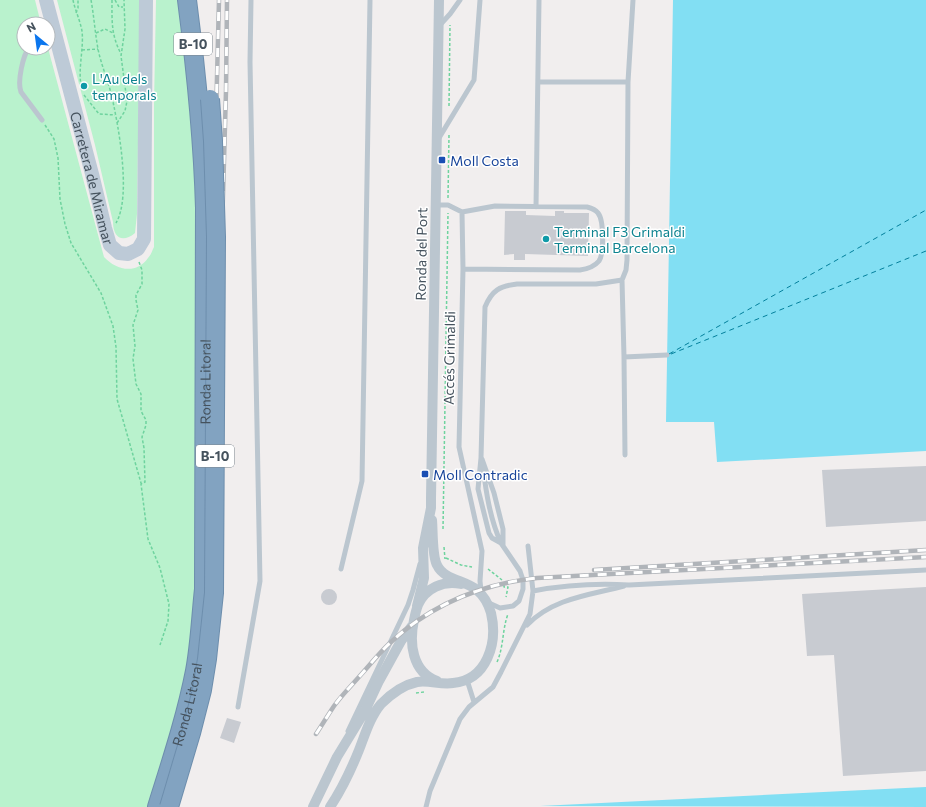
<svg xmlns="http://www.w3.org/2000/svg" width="926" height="807" font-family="Commissioner,sans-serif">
  <rect width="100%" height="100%" fill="#f1eeee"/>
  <path fill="#b9f2cd" d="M0,0H35L41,24H24V48H48L104,257C116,270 136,275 148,258C151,255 152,251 154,247V104L156,0H179L196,151L197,587L186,679L150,807H0Z
    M57,0H140L137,214L135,233C122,244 113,237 113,222L95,145Z"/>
  <path fill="#82dff3" d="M673,0H926V451L717,462L714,422H666Z
    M926,787V807L540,806Z"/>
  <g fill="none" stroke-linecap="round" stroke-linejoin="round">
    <path stroke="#03809c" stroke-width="1" stroke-dasharray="5 4" stroke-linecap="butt" d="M669,354L926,210
      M671,354L926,251"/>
  </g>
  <path fill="#c8cbd1" d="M505,211H526V215L555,216V211H564V213H589L588,256L525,254V260H514V254L504,255Z
    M926,466V521L826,527L822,470Z
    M926,587V771L843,776L834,655L807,656L802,594Z
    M321 597a8 8 0 1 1 16 0a8 8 0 1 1-16 0Z
    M227,718L241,722L234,743L220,738Z"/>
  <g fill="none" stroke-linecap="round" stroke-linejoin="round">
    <g stroke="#6d8ead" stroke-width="20">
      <g id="highway">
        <path id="s2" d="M157,807C171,762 186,717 195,671C200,644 201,616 204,589L205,208C203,138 196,70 187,0"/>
      </g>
    </g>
    <path stroke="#6ed39e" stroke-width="1.5" stroke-dasharray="3 2" stroke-linecap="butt" d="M73,0C75,10 80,20 82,31C84,48 78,68 81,85
      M91,0C94,16 95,33 98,49C101,64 107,78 111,93C118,123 132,196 116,223
      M112,0C112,22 111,34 121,54
      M115,0L119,7H123
      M76,13L78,8V0
      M96,33L105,29L113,33
      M82,50L98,49
      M84,95L99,114L115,115
      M449,106L450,25
      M117,123L125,111L127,101L121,56L125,29L124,0
      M45,125L54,139L58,158L60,199L65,224L71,243L101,293L113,326L116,347L117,399L141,483
      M448,198L449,135
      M139,262L142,270V284L136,295V300L138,310L133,325L135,346L133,359L136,384L141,394V411L146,420V425L142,437L144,448L145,482L141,484L148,539L160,568L169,604L168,621L160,645
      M443,529L448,213
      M444,547L445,559
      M446,558L461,565L472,567
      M488,569L502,580
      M504,585V587H508L506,597
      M497,662C504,646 502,630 508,614
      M416,693L424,692"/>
    <path stroke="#bbc6cf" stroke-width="5" d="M439,26L450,14L460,0
      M29,48C23,55 17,82 21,92L42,120
      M538,82H628
      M439,138L474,80L480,0
      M435,205H448L462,212L495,206L587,207C591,208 595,209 598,213C604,220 604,254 599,261C594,267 588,269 580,270L463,269
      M536,207L539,0
      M462,212L463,269L459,447L482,551L480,581L481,591
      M622,280L624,357L625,455
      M624,357L667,355
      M482,459L494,493L503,529V546
      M483,467C486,492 490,519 501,543
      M341,569L362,481L370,0
      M533,591C565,585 596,583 629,585L926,570
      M489,603L500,608L513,606L519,601L523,589V580L520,571L501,543L492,538L489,533L478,489L481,458L485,307C492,290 500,286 517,284H596L622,280L626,270L627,260L628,82L633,0
      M527,625C553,598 590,595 624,586
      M467,680L474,702
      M238,707L260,581L250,62L251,0
      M348,731L408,605L413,590L420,564
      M426,807L430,791L460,719L469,707L493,687L501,672L530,614L533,591L528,546"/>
    <path stroke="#bbc6cf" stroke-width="10" d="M417,606L424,578L423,548L431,508V498L439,0
      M437,681C412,672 409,643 414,620C415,615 416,610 418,605C425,588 444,580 461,584
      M313,807L337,757L365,711L379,681L401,641L412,626
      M330,807C342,789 351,770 359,750C365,735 370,717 381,704C391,694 403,685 417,682C429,680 441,685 453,683C487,680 498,643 491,613C489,606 484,596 477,590C465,580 444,580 437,565C432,556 433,531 432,520"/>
    <path stroke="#bdcad7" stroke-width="14" id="s1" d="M46,0L92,174L105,228L110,245L119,253L128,254L138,249L144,239L146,0"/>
    <use href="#highway" stroke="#82a3c1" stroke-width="18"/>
    <g stroke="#b0b4b9" stroke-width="4.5">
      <path id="rail" d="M594,570L926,550
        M316,734C322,725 328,715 334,706C341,696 350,687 358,678C369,666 379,653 391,642C432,604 482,584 537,578L926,557
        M163,807L187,730L208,629L211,459L210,350L219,0
        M174,807L183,778L206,685L215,632L219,529L221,265L226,91L227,0"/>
    </g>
    <use href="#rail" stroke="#fff" stroke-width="3" stroke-dasharray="9" stroke-linecap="butt"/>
    <g stroke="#6d8ead" stroke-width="20" stroke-linecap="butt">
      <path id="highway-bridge" d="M169,807L191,733L202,690L207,659L214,593L216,237L213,141L210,99"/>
    </g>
    <use href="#highway-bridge" stroke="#82a3c1" stroke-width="18"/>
  </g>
  <g fill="#0f9aa8" stroke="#fff" stroke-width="1.5">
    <circle cx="84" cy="86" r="4"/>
    <circle cx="546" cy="239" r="4"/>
  </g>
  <g fill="#1a4fb4" stroke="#fff" stroke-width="1.5">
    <rect x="438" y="156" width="8" height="8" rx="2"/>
    <rect x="421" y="470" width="8" height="8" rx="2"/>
  </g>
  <g text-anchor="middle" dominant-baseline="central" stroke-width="3" stroke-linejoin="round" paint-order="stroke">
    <g fill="#fff" stroke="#7d868e" stroke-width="1">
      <rect x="174" y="33" width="38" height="22" rx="3"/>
      <rect x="196" y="445" width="38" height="22" rx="3"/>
    </g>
    <g font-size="13" font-weight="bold" fill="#45525d">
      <text x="193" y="44">B-10</text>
      <text x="215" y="456">B-10</text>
    </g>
    <g font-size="14" fill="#0d838f" stroke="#fff" text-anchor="start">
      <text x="92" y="78">L'Au dels<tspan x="92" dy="16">temporals</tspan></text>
      <text x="554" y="231">Terminal F3 Grimaldi<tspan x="554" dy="16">Terminal Barcelona</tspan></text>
    </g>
    <g font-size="14" fill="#164399" stroke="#fff" text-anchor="start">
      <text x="450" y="160">Moll Costa</text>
      <text x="433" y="474">Moll Contradic</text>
    </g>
    <g font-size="14" fill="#45525d" stroke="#fff">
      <text stroke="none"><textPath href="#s1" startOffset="184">Carretera de Miramar</textPath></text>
      <text transform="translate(421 254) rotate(-89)">Ronda del Port</text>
      <text transform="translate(449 358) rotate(-89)">Accés Grimaldi</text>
      <text stroke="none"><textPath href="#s2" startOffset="431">Ronda Litoral</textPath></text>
      <text stroke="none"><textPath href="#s2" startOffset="107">Ronda Litoral</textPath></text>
    </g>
  </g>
  <g transform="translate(36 36) rotate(331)"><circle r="19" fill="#ffffff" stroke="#b5babe"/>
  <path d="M0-3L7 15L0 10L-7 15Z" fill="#0b76ee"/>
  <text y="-6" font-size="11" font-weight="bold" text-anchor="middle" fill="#45525d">N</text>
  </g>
</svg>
